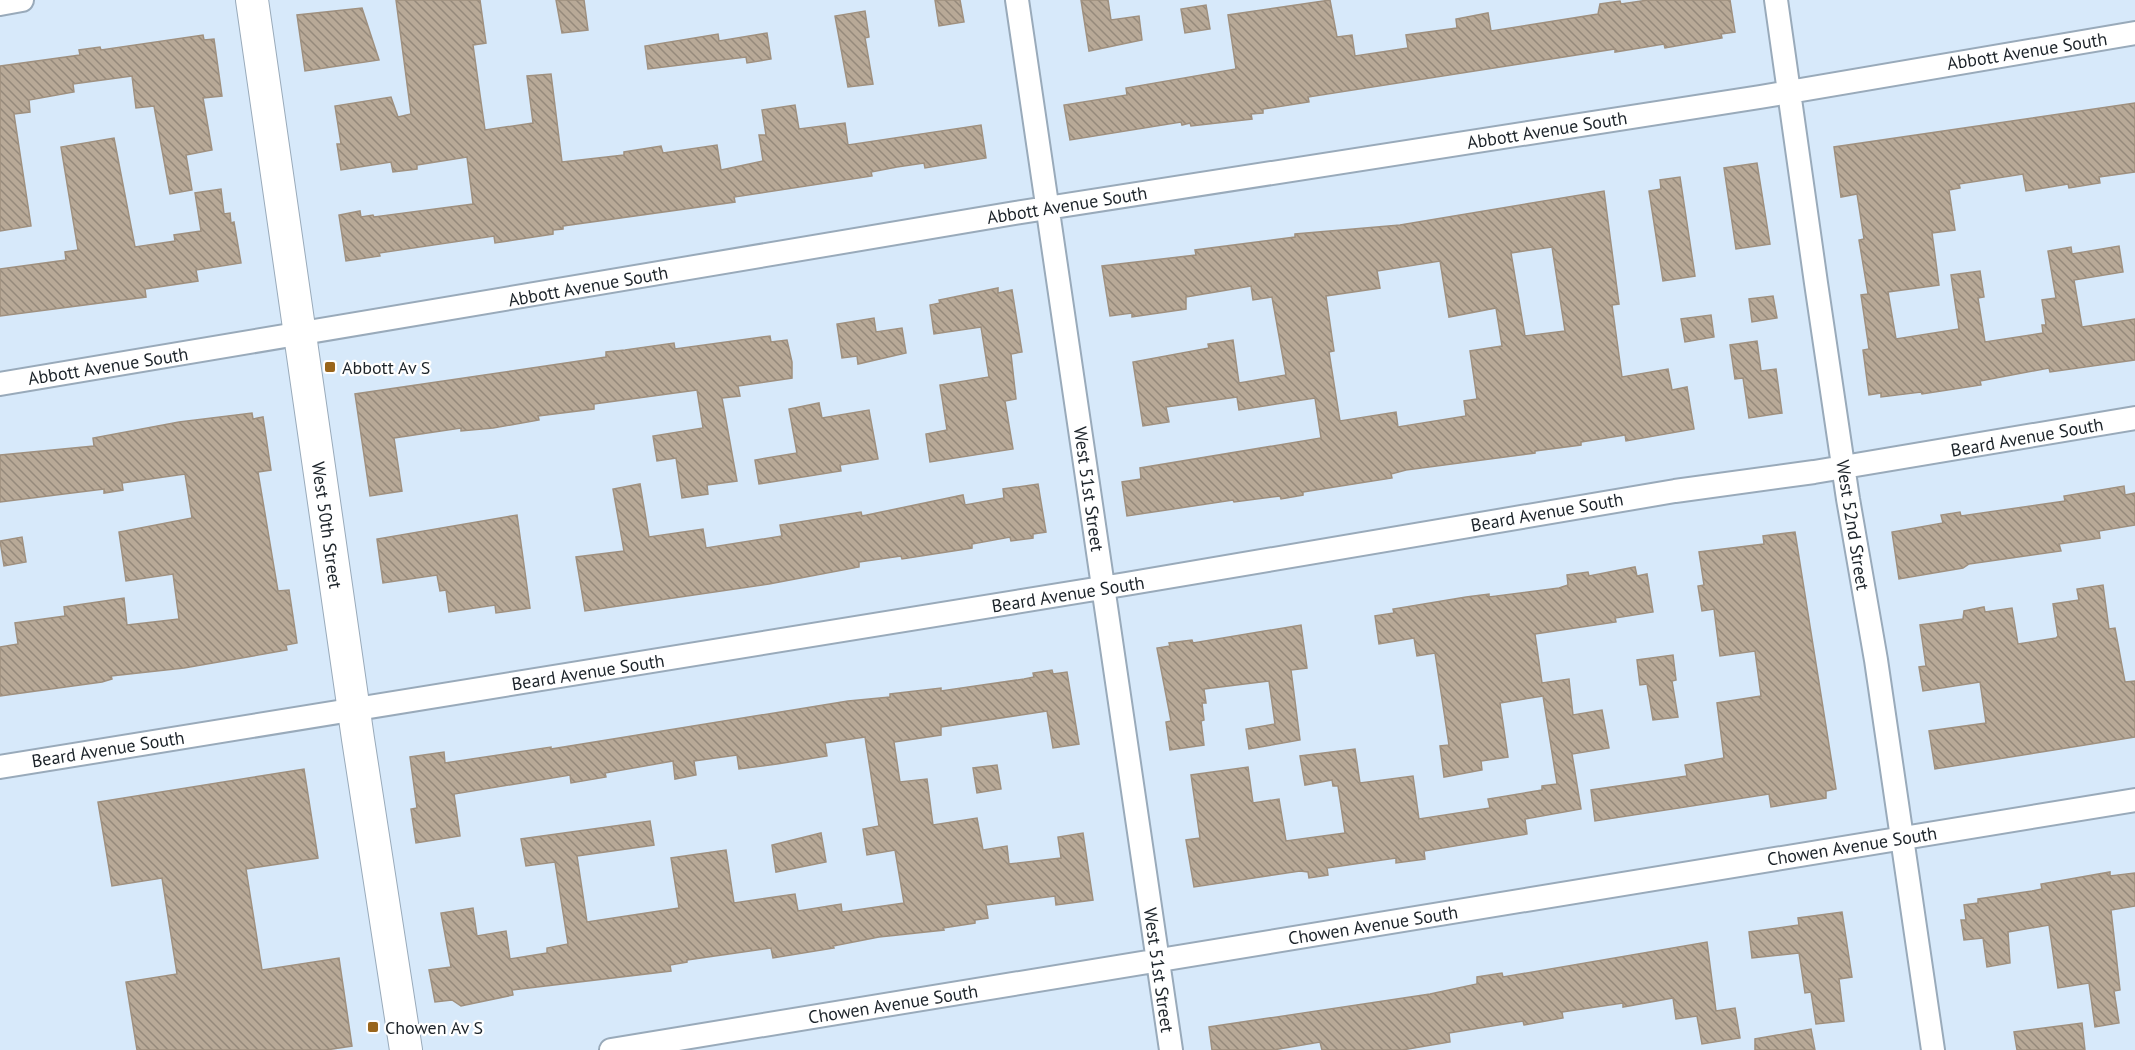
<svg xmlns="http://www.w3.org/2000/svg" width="2135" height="1050" font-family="'PT Sans',sans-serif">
  <defs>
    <pattern id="building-back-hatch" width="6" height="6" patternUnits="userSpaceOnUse" patternTransform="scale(1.5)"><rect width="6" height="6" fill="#b8a997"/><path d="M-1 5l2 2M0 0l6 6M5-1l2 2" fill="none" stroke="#95897b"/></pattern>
  </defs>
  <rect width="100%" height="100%" fill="#d7e9fa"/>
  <path fill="url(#building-back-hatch)" stroke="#9f907f" stroke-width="1.5" fill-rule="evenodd" d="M396,0H480L486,43L473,45L485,130L533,123L527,76L551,74L562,162L624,155V152L661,146L663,153L717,145L721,170L763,161L759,135H766L762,110L795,105L799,129L845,123L848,145L981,125L986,158L925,168L924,163L897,167L871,172L872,176L734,197L735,202L563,226V229L553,230V234L514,240L495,243L494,236L379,253L380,256L346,261L339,215L360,211L361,217L373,215L374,217L473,204L467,157L417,165V169L393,172L391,162L341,170L337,144H341L335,106L391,97L398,117L411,114Z
    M556,0H584L588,30L562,33Z
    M935,0H960L964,22L939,26Z
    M1081,0H1108L1111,20L1139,16L1142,40L1089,51Z
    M1330,0L1337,37L1352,35L1355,56L1408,48L1406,35L1457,28L1456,19L1488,13L1491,31L1598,14L1600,4L1620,1L1621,4L1648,0H1730L1735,32L1721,34L1722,38L1665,48L1664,44L1615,52V49L1308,97L1309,102L1263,109V113L1251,114L1252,119L1191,126L1190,123L1182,125L1181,122L1070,140L1064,105L1127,95L1126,88L1236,69L1228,15Z
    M1206,5L1210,29L1185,33L1181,9Z
    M362,8L379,60L305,71L297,15Z
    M865,11L869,37L865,38L873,84L848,87L835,16Z
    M767,33L771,59L747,63L746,57L648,69L645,46L718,34L719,41Z
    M203,35L204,40L214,39L222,96L203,98L212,150L186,155L192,190L170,194L154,106L136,108L132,76L73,84L74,92L29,100L30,112L14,114L31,226L0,231V66L80,55L79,50L100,47L101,50Z
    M2135,103V172L2099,177L2100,183L2069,188L2068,184L2026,191L2023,174L1959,184L1960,188L1949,190L1955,230L1932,233L1939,285L1888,292L1896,339L1959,329L1951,275L1980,271L1984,297L1978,298L1985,342L2043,333L2042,325H2046L2042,300L2056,298L2048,251L2071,247L2072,254L2119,246L2123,272L2074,280L2082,327L2135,319V360L2050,372L2049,368L1980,381L1981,385L1922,394L1921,392L1881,397V393L1869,395L1863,350L1869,349L1861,295L1868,294L1859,240L1864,239L1857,194L1841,197L1834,147Z
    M114,138L135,247L175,241L174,235L201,231L195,193L221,189L224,214L230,213L231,223L234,222L241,263L196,270L198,281L145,289L146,297L0,316V269L66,260L65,252L78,250L61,147Z
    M1757,163L1770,244L1736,249L1724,168Z
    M1680,177L1695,276L1663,281L1649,191L1661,189L1660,180Z
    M1604,191L1619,304L1612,305L1622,377L1668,369L1672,390L1687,387L1694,429L1626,441L1625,435L1581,442V445L1535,451V453L1406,470L1391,474L1392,478L1303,492V495L1281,499L1280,496L1234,502L1233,500L1127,516L1122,482L1141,479L1140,468L1321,438L1315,398L1239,410L1237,397L1166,407L1169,422L1143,426L1133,362L1209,348L1208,344L1233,340L1239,383L1286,375L1272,297L1253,300L1251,286L1186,297V309L1132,317V313L1110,316L1102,266L1196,255L1195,250L1295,237V234L1400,225ZM1552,247L1565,331L1525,336L1511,253ZM1440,261L1449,317L1496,308L1502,346L1470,351L1477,399L1464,401L1466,416L1398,427L1396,412L1340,421L1329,352L1334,351L1326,296L1380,288L1377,271Z
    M998,288V293L1012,290L1022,352L1011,354L1016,399L1005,401L1013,449L930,462L926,434L947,430L940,385L989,377L981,327L934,334L930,305L940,303L939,300Z
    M1773,296L1777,318L1752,322L1749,299Z
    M1711,315L1714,337L1685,342L1681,319Z
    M874,318L876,332L902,328L906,353L858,364L857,356L842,358L837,324Z
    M770,336L771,342L787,340L792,362V378L738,386L740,396L722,398L737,481L707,485L708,494L682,498L676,458L657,461L653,436L703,428L697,390L594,404V409L538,416L539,420L493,428L461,431V428L394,438L402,491L370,496L355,394L606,357V352L625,350L674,343L675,349Z
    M1757,341L1761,371L1776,369L1782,413L1749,418L1743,378L1735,379L1730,345Z
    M819,403L822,418L869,410L878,459L840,465L841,471L759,484L755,460L797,453L789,409Z
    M252,413L253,419L263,417L271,470L258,472L278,591L289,590L297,643L286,645L287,650L184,668L111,676L112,679L102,682L0,696V647L18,644L15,623L65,616L64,607L124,598L127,625L179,619L173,574L126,581L119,532L192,518L185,474L122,483L123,490L104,493V489L0,502V455L94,446L93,438L179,422Z
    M640,484L649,537L703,529L706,548L782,536L780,525L861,512L862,516L963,495L965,505L1004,498L1003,489L1038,484L1046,532L1033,534V538L1011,541L1010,537L972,544V548L902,559L901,556L859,562V567L769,584L585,611L576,557L624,551L613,489Z
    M2124,486L2125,495L2135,493V525L2099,531L2100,538L2059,544L2061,551L1969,564L1963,568L1899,579L1892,532L1943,523L1941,515L1960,512L1961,516L2065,501L2064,496Z
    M517,515L530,608L496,613L495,605L449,612L446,590L440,591L437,575L383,583L377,539Z
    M1795,532L1836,789L1826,791V798L1771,807L1769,794L1595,821L1591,790L1687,776L1685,765L1724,758L1717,703L1761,696L1755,651L1720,656L1714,609L1702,611L1698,586L1704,585L1699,552L1764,544L1763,536Z
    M22,537L26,562L4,566L0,541Z
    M1635,567L1637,576L1647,574L1653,612L1615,618L1616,622L1535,634L1542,683L1569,679L1573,715L1602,710L1609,748L1572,754L1581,809L1525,819L1527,834L1424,851L1425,859L1396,863V858L1327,868L1328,875L1309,878L1308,872L1300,871L1194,887L1186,840L1200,838L1191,775L1248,767L1253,803L1279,799L1286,841L1345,833L1338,786H1333L1332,780L1305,785L1300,756L1355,749L1360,783L1413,776L1419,819L1490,808L1488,799L1542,790V786L1557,784L1543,696L1500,703L1508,757L1481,761L1482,770L1444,777L1440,746L1449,745L1435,653L1417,656L1414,638L1379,644L1375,616L1394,613L1393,609L1466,597L1489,594V597L1559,588L1568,585L1567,575L1588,572L1589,576Z
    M2103,585L2109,629L2115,628L2125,682L2135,681V737L1935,769L1929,731L1986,723L1980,682L1923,691L1919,667L1926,666L1920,625L1963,619L1964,611L1984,607L1985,612L2012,608L2018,644L2056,638L2058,636L2053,604L2079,600L2077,589Z
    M1301,625L1307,668L1291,670L1300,740L1249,749L1246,729L1275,724L1269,681L1204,689L1206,703H1202L1204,720L1201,721L1204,745L1170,750L1166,722L1171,721L1157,648L1170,646L1169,643L1192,640L1193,643Z
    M1673,655L1676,680L1672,681L1678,717L1653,720L1647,684L1640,685L1637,660Z
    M1052,670L1053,674L1067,672L1079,744L1053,748L1047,711L941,727V735L894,742L900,782L927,779L933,825L977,818L983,850L1007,846L1009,864L1061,858L1058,837L1083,833L1093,900L1056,905L1055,896L986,905L988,918L975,920V923L943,928L944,930L879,937L833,946L834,948L773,958L771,948L687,960V962L670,965L671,971L512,990L513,995L461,1006L452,1000L435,1002L429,970L451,967L441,913L473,908L477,936L506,931L510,959L547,953V948L568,944L555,862L526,866L521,839L650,821L654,845L577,856L587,922L679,908L671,858L726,850L734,903L795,894L798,911L841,904L842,912L904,903L895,850L867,855L863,829L879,826L865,737L825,743L827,756L777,764L739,769L737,755L694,761L696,775L675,779L673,761L605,773L606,777L571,783L570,775L454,794L460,836L416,843L411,809L417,808L410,757L444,752L445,763L551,747V749L848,701L890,697V694L941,688V691L1024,679L1034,677L1033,673Z
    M997,765L1001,789L977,793L973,768Z
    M304,769L318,858L246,869L262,970L339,958L352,1046L326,1050H137L126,982L177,974L162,878L112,886L98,802Z
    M821,833L826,862L776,872L772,845Z
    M2110,872V876L2135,873V906L2111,910L2120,990L2114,991L2119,1023L2095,1027L2089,983L2058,988L2049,925L2008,932L2010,963L1987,967L1983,938L1964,940L1961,920H1966L1964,905L1978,903V899L2032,891L2042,889L2041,884Z
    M1842,912L1852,977L1839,979L1844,1021L1816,1024L1811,992L1805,993L1799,953L1752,958L1749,932L1799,925L1798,918Z
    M1707,942L1716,1011L1735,1008L1740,1038L1702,1044L1697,1016L1676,1019L1673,998L1623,1007V1003L1562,1012L1563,1018L1524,1025L1523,1021L1449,1033L1450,1042L1402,1050H1322L1320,1042L1273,1050H1212L1209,1027L1430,994L1477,984V977L1502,973L1503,977Z
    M2082,1023L2085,1050H2017L2014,1032Z
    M1811,1029L1815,1050H1755V1039Z"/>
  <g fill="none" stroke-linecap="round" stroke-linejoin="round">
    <g stroke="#99aaba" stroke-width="26">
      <path id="minor" d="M1017,0L1171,1050
        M1776,0L1816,283L1848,499L1876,660L1933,1050
        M0,4L22,0
        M0,384L1015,213L1760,97L2135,33
        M0,767L1126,584L1675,491L1814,472L2135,418
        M611,1050L2135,800"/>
    </g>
    <g stroke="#99aaba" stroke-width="34">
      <path id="secondary" d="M252,0L358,739L406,1050"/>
    </g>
    <use href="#minor" stroke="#fff" stroke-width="22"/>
    <use href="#secondary" stroke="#fff" stroke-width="32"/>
  </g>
  <g fill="#99651c" stroke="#fff" stroke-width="2">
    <rect x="324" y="361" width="12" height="12" rx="3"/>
    <rect x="367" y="1021" width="12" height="12" rx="3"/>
  </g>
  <g text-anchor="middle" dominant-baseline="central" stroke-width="4.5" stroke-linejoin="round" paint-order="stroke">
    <g font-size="18" fill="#1c2329" stroke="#fff">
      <text transform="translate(2027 51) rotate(-9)">Abbott Avenue South</text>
      <text transform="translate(1547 130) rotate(-9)">Abbott Avenue South</text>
      <text transform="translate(1067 205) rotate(-9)">Abbott Avenue South</text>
      <text transform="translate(588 286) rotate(-10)">Abbott Avenue South</text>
      <text transform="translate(108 366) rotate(-9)">Abbott Avenue South</text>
      <text transform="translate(2027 437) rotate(-10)">Beard Avenue South</text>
      <text transform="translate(1089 489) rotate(82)">West 51st Street</text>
      <text transform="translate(1547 512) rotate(-10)">Beard Avenue South</text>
      <text transform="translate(327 525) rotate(82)">West 50th Street</text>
      <text transform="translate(1853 525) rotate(81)">West 52nd Street</text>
      <text transform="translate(1068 594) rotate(-9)">Beard Avenue South</text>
      <text transform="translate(588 672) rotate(-9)">Beard Avenue South</text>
      <text transform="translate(108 749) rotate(-9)">Beard Avenue South</text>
      <text transform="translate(1852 846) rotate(-9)">Chowen Avenue South</text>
      <text transform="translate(1373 925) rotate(-9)">Chowen Avenue South</text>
      <text transform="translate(1159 970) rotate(82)">West 51st Street</text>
      <text transform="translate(893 1004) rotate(-9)">Chowen Avenue South</text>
    </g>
    <g font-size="18" fill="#1c2329" stroke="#fff" text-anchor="start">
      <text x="342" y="367">Abbott Av S</text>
      <text x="385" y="1027">Chowen Av S</text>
    </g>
  </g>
</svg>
